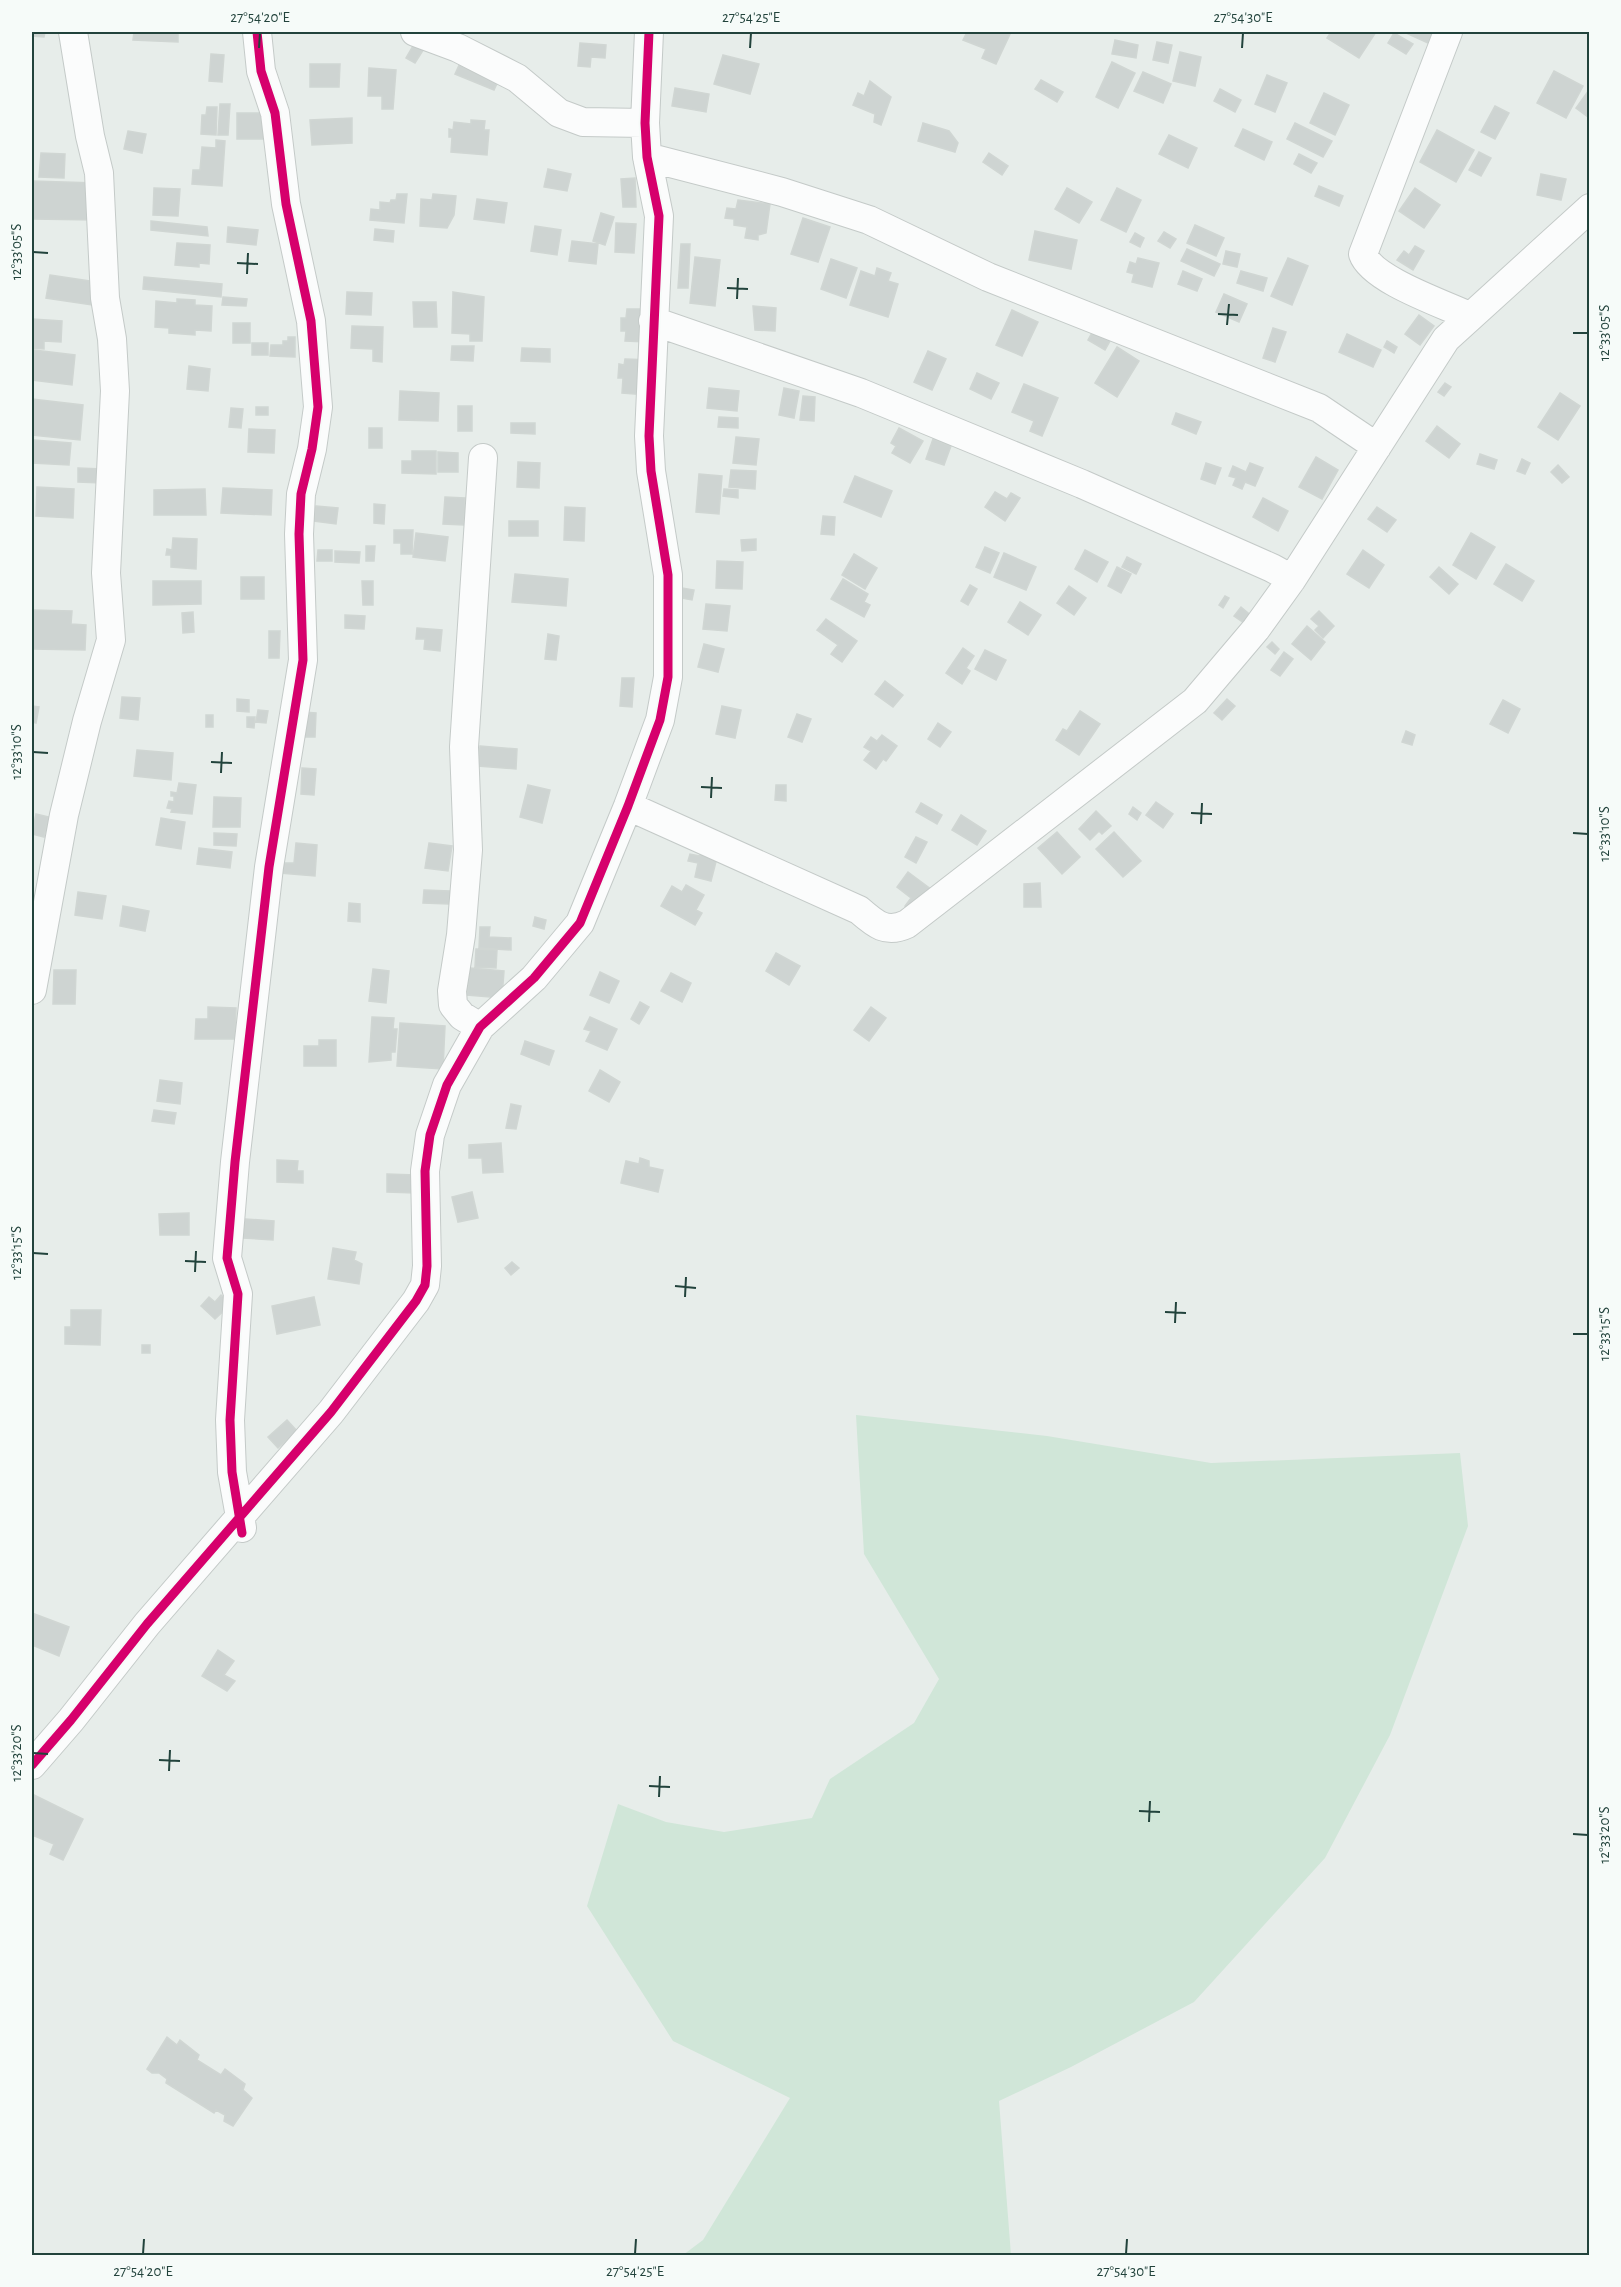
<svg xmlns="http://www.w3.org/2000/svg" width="1621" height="2287" font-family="'Alegreya Sans',sans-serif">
  <rect width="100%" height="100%" fill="#e7edea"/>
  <path fill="#d0e6d8" d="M856,1415L1047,1436L1211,1463L1460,1453L1468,1526L1390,1735L1325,1858L1194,2002L1071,2067L999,2101L1011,2255H683L703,2240L790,2098L673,2041L587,1906L618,1804L666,1822L724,1832L812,1818L830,1779L914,1723L939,1679L864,1554Z"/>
  <path fill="#ced4d2" stroke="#d0d6d3" stroke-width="1.5" d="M32,32H45L44,37L32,36Z
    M134,32H178V42L133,40Z
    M967,32H1011L996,64L982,58L986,49L963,40Z
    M1331,32H1376L1359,58L1327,38Z
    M1404,32H1433L1428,43Z
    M1394,33L1413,44L1406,54L1388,43Z
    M417,39L427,44L415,63L406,58Z
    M1115,40L1138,45L1136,58L1112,54Z
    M1157,42L1172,45L1168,63L1153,60Z
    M580,43L606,45L605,58L591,57L590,67L578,66Z
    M1180,52L1201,57L1195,86L1173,81Z
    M211,54L224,55L222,82L209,81Z
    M723,55L759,64L750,94L714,84Z
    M461,61L500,77L494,90L455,74Z
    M1112,62L1135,73L1118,108L1096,97Z
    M310,64H340L339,87H310Z
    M369,68L396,70L393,109H382V96H368Z
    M1554,71L1583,86L1566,118L1537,103Z
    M1143,72L1171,84L1163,103L1134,91Z
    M1267,75L1287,83L1275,112L1255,104Z
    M1041,80L1063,92L1057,102L1035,89Z
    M870,81L891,97L881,125L874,122L875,114L853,105L858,93L864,96Z
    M675,88L709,94L706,112L672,106Z
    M1220,89L1241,100L1235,112L1214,101Z
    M1589,90L1590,115L1588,117L1576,108Z
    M1324,93L1349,105L1335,135L1310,123Z
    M220,104H230L228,135H218Z
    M1495,106L1509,113L1495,139L1481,132Z
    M207,107H217L216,135L201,134L202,115H206Z
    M237,113H272V139H237Z
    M352,118V143L312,145L310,120Z
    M471,120L485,121L484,130H489L487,155L451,152L452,137H449V129L453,130L454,122L471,124Z
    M923,123L949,131L958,143L955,152L918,141Z
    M1295,123L1332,141L1323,157L1287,139Z
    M1243,129L1272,142L1264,160L1235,146Z
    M1437,130L1474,150L1456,182L1420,162Z
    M128,131L146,134L142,153L124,149Z
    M1169,135L1197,148L1188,168L1159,154Z
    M216,140L225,141L222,186L192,184L193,170H200L202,147L216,148Z
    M1479,152L1491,158L1481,176L1469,170Z
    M41,153L65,154L64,178L39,177Z
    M989,153L1008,166L1002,175L983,162Z
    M1299,154L1317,163L1311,173L1294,164Z
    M548,169L571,174L567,191L544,187Z
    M1541,174L1566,179L1561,200L1537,195Z
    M635,178L636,207H623L621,179Z
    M32,181L96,183L95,220L32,219Z
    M1319,186L1343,196L1339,206L1315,196Z
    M154,188L180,189L178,216L153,215Z
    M1067,188L1092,202L1079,223L1055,209Z
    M1117,188L1141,200L1126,232L1101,220Z
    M1415,188L1440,205L1424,228L1399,211Z
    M397,194H407L404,223L370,220L371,209L380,210V202L390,203L391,200H396Z
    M433,194L456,196L454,215L447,228L420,226L421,199L432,200Z
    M477,199L507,203L504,223L474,219Z
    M738,200L770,204L766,233L758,235V240L745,238L747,227L734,225V219L725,218L727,208L736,209Z
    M601,213L614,217L605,245L593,241Z
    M803,218L830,227L818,262L791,254Z
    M151,221L207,227L208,236L151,230Z
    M616,223L636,224L634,253L615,252Z
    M1195,225L1224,238L1216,256L1187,243Z
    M535,226L561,230L557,255L531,251Z
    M228,227L258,230L256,245L227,242Z
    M375,229L394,231L393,242L374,240Z
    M1035,231L1077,240L1071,269L1029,260Z
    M1164,232L1176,239L1170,248L1158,241Z
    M1135,233L1144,238L1140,247L1130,242Z
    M572,241L598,244L596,264L569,261Z
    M177,243L210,245L209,264L199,263V267L175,265Z
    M681,244H690L688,288H678Z
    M1415,246L1424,251L1413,270L1397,260L1404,251L1409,255Z
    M1187,249L1220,264L1214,276L1181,261Z
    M1226,251L1240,254L1237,267L1223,264Z
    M695,257L720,260L715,306L690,303Z
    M1138,258L1159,263L1152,287L1132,282L1134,274L1127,272L1130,262L1136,264Z
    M1288,258L1308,266L1292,305L1271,296Z
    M831,259L857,268L846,298L821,289Z
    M877,268L891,273L888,281L898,284L888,317L850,305L861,271L875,276Z
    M1183,271L1202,279L1197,291L1178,284Z
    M1241,271L1267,278L1263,291L1237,283Z
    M50,275L96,282L92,305L46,298Z
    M144,277L222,284L221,297L143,289Z
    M347,292L372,293L371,315L346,314Z
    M453,292L484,297L482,341H470V334L452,333Z
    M1224,294L1247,304L1239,322L1216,312Z
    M223,297L247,299L246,306L222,305Z
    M177,299L195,300V305L212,306L211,331L195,330V335L169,333V328L155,327L156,301L177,303Z
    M413,302H436L437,327H414Z
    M753,306L776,308L775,331L755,330Z
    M627,309H649L647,342L625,341L626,331H621V318H626Z
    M1012,310L1038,322L1022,356L996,345Z
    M1419,315L1434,326L1420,345L1405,334Z
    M32,319L62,321L61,342L44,341V349L32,348Z
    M233,323H250V343H233Z
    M352,326L383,327L382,362L373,361V349L351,348Z
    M1273,328L1286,332L1275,362L1263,358Z
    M1093,331L1110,341L1105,350L1088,340Z
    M1347,334L1381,350L1373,367L1339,352Z
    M288,337H295V357L270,356L271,345H283V341H288Z
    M1387,341L1397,347L1394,353L1384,347Z
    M252,343H268V355H252Z
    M452,346H474L473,361L451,360Z
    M1117,347L1139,361L1117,397L1095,383Z
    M522,348L550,349V362L521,361Z
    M34,350L75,355L72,385L32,380Z
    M928,351L946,359L932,390L914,382Z
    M625,359L651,360L648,395L622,393L623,378H618L619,364L624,365Z
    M189,366L210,369L208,391L187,389Z
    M977,373L999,383L991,399L970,389Z
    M1445,383L1451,387L1444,396L1438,392Z
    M1024,384L1058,398L1042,436L1030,431L1034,421L1012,412Z
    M709,388L739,391L737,411L707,408Z
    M784,388L799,391L794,418L779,415Z
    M400,391L439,393L438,421L399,420Z
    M1560,393L1580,406L1558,440L1538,427Z
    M803,396L815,397L814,421L800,420Z
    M32,399L83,405L80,440L32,435Z
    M458,406H472V431H458Z
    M256,407H268V415H256Z
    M231,408L243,409L241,428L229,427Z
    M1176,413L1201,422L1196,434L1172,424Z
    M719,417L738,418V428L718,427Z
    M511,423H535V434L511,433Z
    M1437,426L1460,444L1449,458L1426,441Z
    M369,428H382V448H369Z
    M899,428L923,441L910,463L892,453L896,446L891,443Z
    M249,429L275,430L274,453L248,452Z
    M736,437L759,439L756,465L733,463Z
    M933,439L951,446L944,465L926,459Z
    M34,440L71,443L69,465L32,463Z
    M412,451H436V474L402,473V461H412Z
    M438,452L458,453V472H438Z
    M1480,454L1497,460L1494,469L1477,464Z
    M1316,457L1338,470L1322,499L1299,487Z
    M1522,459L1530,463L1525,474L1517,471Z
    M518,462L540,463L539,488L517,487Z
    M1206,463L1221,468L1215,484L1201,479Z
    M1250,463L1263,468L1255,486L1245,482L1242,489L1233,485L1236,478L1229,476L1233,466L1246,472Z
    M1558,465L1569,477L1562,483L1551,472Z
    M78,468L102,469V483L78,482Z
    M731,470L756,471L755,489L729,487Z
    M699,474L722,476L719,514L696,512Z
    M855,476L892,491L881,517L844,502Z
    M37,487L74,489L73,518L36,516Z
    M223,488L272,490L271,515L221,513Z
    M205,489L206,515H154V490Z
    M724,489L738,490V498L723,496Z
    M995,492L1007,499L1011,493L1020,498L1005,521L985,507Z
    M445,497L465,498L464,525L443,524Z
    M1263,498L1288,511L1278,531L1253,517Z
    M374,504L385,505L384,524L374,523Z
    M316,506L338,508L336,524L314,521Z
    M565,507L585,508L584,541L564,540Z
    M1377,507L1396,520L1387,532L1368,519Z
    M823,516L835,517L834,535L821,534Z
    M509,521H538V536H509Z
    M394,530H413L412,554H401V543H394Z
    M416,533L448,537L445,561L413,557Z
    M1471,533L1495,547L1476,579L1453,565Z
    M173,538L197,539L196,569L171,567V555H166L167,549L172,550Z
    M756,539V550L742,551L741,540Z
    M366,546H375L374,561H366Z
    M985,547L999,553L990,573L976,567Z
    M318,550H332V561H317Z
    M1085,550L1108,562L1097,582L1075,569Z
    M1363,550L1384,565L1369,588L1347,574Z
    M335,551L360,552L359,563L335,562Z
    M1004,553L1036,567L1026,590L994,577Z
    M854,554L877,568L865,589L842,575Z
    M1127,557L1141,564L1136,574L1122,567Z
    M717,561L743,562L742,589L716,588Z
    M1506,564L1534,581L1522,601L1494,584Z
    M1117,567L1131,574L1121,593L1108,586Z
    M1439,567L1458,584L1449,594L1430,577Z
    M515,574L568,579L566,606L512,602Z
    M241,577H264V599H241Z
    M843,579L868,594L864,602L870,605L864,617L831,599Z
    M153,581H201V604L153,605Z
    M362,581H373V605H363Z
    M970,585L977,589L968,605L961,601Z
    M1069,586L1086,598L1074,615L1057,603Z
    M682,588L694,590L692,600L681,598Z
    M1225,596L1229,598L1223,608L1219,605Z
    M1020,602L1041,615L1028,635L1008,622Z
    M706,604L730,606L727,631L703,629Z
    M1241,607L1253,617L1247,625L1234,616Z
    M32,610L72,611L71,624L86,625L85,650L32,649Z
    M1319,611L1334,626L1323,638L1315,630L1319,626L1311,619Z
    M193,612L194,632L183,633L182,613Z
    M345,615L365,616L364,629L345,628Z
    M826,619L857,641L842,662L831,654L838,645L817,630Z
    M1307,626L1325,642L1311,660L1292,644Z
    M417,628L442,630L440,651L424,649L425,639H416Z
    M269,631H280L279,658H269Z
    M548,634L559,636L556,660L545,659Z
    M1272,642L1279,649L1275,654L1267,647Z
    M704,644L724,649L718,672L698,667Z
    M963,648L974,656L966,668L970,671L962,684L946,673Z
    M985,650L1006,660L996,680L975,669Z
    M1284,652L1293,659L1280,676L1271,670Z
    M622,678H634L632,707L620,706Z
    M885,681L903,695L893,707L875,694Z
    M122,697L140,698L138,720L120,718Z
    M237,699L249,700V712L237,711Z
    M1227,699L1235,706L1222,720L1214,713Z
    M1503,700L1520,709L1508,733L1490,724Z
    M32,706L39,707L36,723L32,722Z
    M722,706L741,710L735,738L716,734Z
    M258,710L268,711L266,723L256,722Z
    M1080,711L1100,724L1079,755L1056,740L1063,729L1067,731Z
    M303,712L316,713L315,737H302Z
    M797,714L811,719L802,742L788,737Z
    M206,715H213V727H206Z
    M247,717H255L254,728L247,727Z
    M938,723L951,732L940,747L928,739Z
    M1406,731L1415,735L1412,745L1402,742Z
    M882,735L897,746L886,761L883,759L876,769L864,760L871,751L864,747L871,737L877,741Z
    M480,746L517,749L516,769L478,766Z
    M137,750L173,753L171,780L134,776Z
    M302,768L316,769L314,795L301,794Z
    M179,783L196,785L192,814L171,812L172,809L167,808L169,801L174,802V796H171V792L177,793Z
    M528,785L550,790L542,823L520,817Z
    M776,785H786V801L775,800Z
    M214,797L241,798L240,827H213Z
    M1156,802L1173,814L1163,828L1146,815Z
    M921,803L942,815L937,824L916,812Z
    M1133,807L1141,813L1137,820L1129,814Z
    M1096,811L1111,826L1102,834L1099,831L1090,840L1079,829Z
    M36,814L49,817L44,837L32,834Z
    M961,815L986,831L977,845L952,830Z
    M161,818L185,822L181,849L156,845Z
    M1057,832L1080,857L1062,874L1038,848Z
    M1114,832L1141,861L1123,877L1096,849Z
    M214,833L237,834L236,846L214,845Z
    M916,837L927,842L916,863L905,857Z
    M296,843L317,845L315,876L280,873L281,863H294Z
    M429,843L452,846L448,871L425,868Z
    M199,848L232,852L230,868L197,864Z
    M701,850L718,854L711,881L695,877L698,863L688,861L690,854L700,856Z
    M908,872L932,890L914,913L905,906L911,898L897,887Z
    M1040,883L1041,907H1024V884Z
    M686,885L704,895L696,910L702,913L695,925L661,906L672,886L682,892Z
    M424,890L450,891L449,904L423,903Z
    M78,892L106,896L102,919L75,915Z
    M349,903L360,904V922L348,921Z
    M123,906L149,911L145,931L120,926Z
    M535,917L546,920L544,929L533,926Z
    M480,927H490L489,937L511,938V950L479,948Z
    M476,949L497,950L496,968L475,967Z
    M776,953L800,966L789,985L766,971Z
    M470,968L504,971L502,998L467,995Z
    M373,969L389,971L386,1003L369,1001Z
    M54,970H76L75,1004H53Z
    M600,972L619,981L609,1003L590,995Z
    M671,973L691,983L682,1002L661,991Z
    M640,1002L649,1007L639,1024L631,1019Z
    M208,1007L236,1008L235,1039H195L196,1019H208Z
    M871,1007L886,1018L869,1041L854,1030Z
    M372,1017L394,1018L393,1029H397L395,1052H391V1060L369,1062Z
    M590,1017L617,1029L607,1050L586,1041L591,1031L584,1029Z
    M400,1023L445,1026L443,1069L397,1066Z
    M319,1040H336V1066H304V1046H319Z
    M525,1041L554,1051L549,1065L521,1054Z
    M600,1070L620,1082L609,1102L589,1091Z
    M160,1080L182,1083L180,1104L157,1101Z
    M511,1104L521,1106L516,1129L506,1128Z
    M154,1110L176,1113L174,1124L152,1121Z
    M501,1143L503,1172L483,1173L482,1158H469V1145Z
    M640,1158L649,1161V1167L663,1170L658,1192L621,1183L626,1161L639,1164Z
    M277,1160L298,1161L297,1171H303V1183L277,1182Z
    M387,1174L415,1175V1193L387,1192Z
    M472,1192L478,1218L458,1222L452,1197Z
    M189,1213V1235H160L159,1214Z
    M245,1219L274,1221L273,1240L243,1238Z
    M333,1248L356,1252L354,1260L362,1264L359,1284L328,1279Z
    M512,1262L519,1268L511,1275L505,1268Z
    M221,1295L231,1304L215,1319L201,1306L209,1297L215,1302Z
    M314,1297L320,1325L277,1334L272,1306Z
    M71,1310H101L100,1345L65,1344V1327H71Z
    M142,1345H150V1353H142Z
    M287,1420L297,1431L278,1448L268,1437Z
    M32,1613L69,1627L59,1656L32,1645Z
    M218,1650L234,1661L224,1675L235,1681L227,1691L202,1676Z
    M32,1794L83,1819L63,1860L50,1854L54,1844L32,1835Z
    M167,2037L177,2045L180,2040L199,2055L197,2060L221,2075L225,2069L245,2084L243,2090L252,2098L233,2126L224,2121L225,2115L216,2110L214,2113L166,2083L167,2079L159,2073H152L147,2069Z"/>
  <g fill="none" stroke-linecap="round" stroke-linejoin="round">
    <g stroke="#c4cac8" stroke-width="30">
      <path id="minor" d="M415,32L458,48L517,78L559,113L583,122L645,123
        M1448,32L1363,254C1372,280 1444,304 1469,316
        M647,157L782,192L869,220L988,277L1319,408L1377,447
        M653,321L861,393L1082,484L1272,568L1292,579
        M628,806L859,910C875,924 886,934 907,924L1195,701L1256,629L1292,579L1446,339L1590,208
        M32,990L64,815L87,721L111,640L106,573L115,391L112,339L105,298L99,173L90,136L73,32
        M480,1027L462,1016L453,1005L452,991L461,935L468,850L464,747L483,458
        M242,1528L232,1472L230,1420L238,1294L227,1258L235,1162L269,867L303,660L299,534L301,494L312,449L318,407L311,321L286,204L275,113L261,71L257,32
        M32,1765L71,1720L147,1624L331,1412L416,1301L425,1285L427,1266L425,1171L430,1135L447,1085L480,1027L534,978L580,923L628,806L660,720L668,677V575L651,471L649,436L659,216L647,157L645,123L649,32"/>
    </g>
    <use href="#minor" stroke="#fbfcfc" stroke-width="28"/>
    <g stroke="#f6fbf9" stroke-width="13">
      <path id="cycleway" d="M242,1533L232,1472L230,1420L238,1294L227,1258L235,1162L269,867L303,660L299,534L301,494L312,449L318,407L311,321L286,204L275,113L261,71L257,32
        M32,1765L71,1720L147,1624L331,1412L416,1301L425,1285L427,1266L425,1171L430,1135L447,1085L480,1027L534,978L580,923L628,806L660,720L668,677V575L651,471L649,436L659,216L647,157L645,123L649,32"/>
    </g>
    <use href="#cycleway" stroke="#d6006c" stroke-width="9"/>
  </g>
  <path fill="none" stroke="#22433c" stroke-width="2" d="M259,48L260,33M750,48L751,33M1242,48L1243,33M33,252L48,253M237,263L258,264M247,274L248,253M727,288L748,289M737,299L738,278M1218,314L1238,315M1227,325L1229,304M1573,333H1588M33,752L48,753M211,762L232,763M221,773L222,752M701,787L722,788M711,798L712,777M1191,813L1212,814M1201,824L1202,803M1573,833L1588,834M33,1253L48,1254M185,1261L206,1262M195,1272L196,1251M675,1286L696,1288M685,1297L686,1277M1165,1312L1186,1313M1175,1323L1176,1302M1573,1334H1588M33,1753L48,1754M159,1760L180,1761M169,1771L170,1750M649,1786L670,1787M659,1797L660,1776M1139,1811L1160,1812M1149,1822L1150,1801M1573,1834L1588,1835M143,2254L144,2239M635,2254L636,2239M1126,2254L1127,2239"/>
  <rect width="1621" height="2287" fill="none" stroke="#f6fbf9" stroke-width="66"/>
  <rect x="33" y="33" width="1555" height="2221" fill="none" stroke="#22433c" stroke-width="2"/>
  <g font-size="15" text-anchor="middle" fill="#22433c">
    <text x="260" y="22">27°54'20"E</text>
    <text x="751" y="22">27°54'25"E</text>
    <text x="1243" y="22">27°54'30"E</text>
    <text transform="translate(16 252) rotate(-90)" y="5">12°33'05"S</text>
    <text transform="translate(1604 333) rotate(-90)" y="5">12°33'05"S</text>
    <text transform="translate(16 752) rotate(-90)" y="5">12°33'10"S</text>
    <text transform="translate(1604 834) rotate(-90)" y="5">12°33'10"S</text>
    <text transform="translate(16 1253) rotate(-90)" y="5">12°33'15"S</text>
    <text transform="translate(1604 1334) rotate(-90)" y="5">12°33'15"S</text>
    <text transform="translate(16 1753) rotate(-90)" y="5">12°33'20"S</text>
    <text transform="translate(1604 1835) rotate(-90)" y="5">12°33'20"S</text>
    <text x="143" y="2276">27°54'20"E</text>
    <text x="635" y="2276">27°54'25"E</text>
    <text x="1126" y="2276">27°54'30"E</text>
  </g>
</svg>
